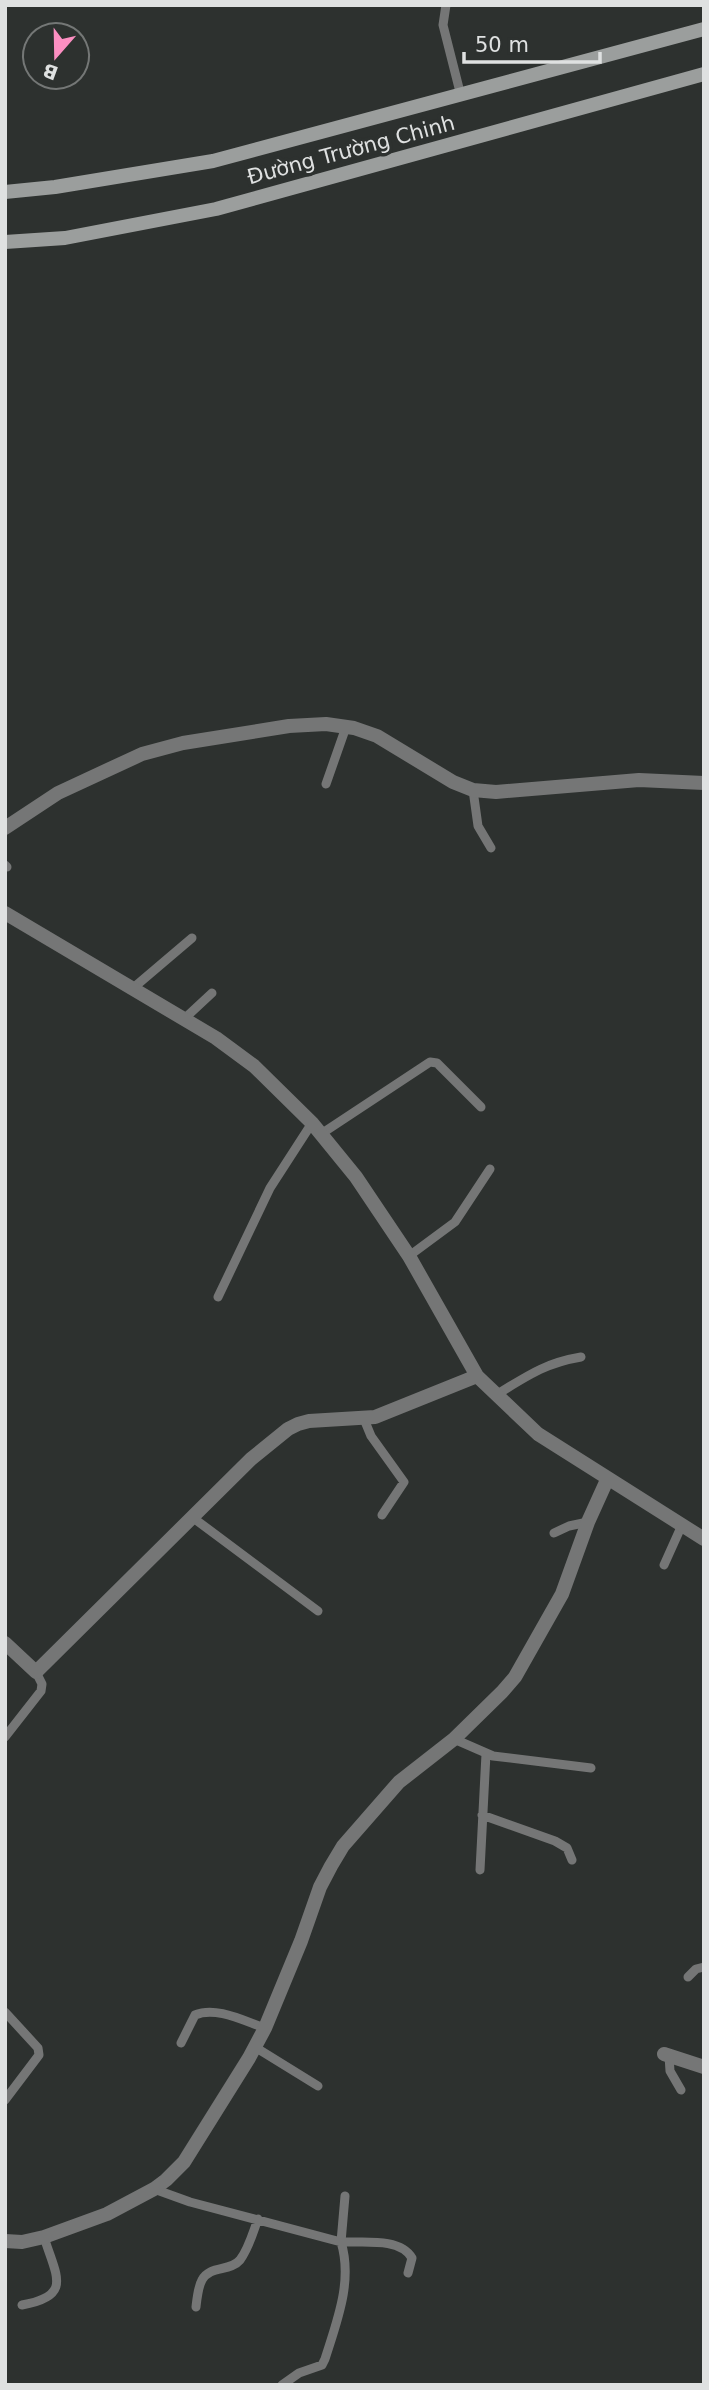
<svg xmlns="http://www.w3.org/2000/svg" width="709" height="2390" font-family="'DejaVu Sans',sans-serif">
  <rect width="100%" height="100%" fill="#2d312f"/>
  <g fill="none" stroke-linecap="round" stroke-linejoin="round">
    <path stroke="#757676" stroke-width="9" d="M446,5L443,25L461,96
      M326,784L346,727
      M473,790L478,826L491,848
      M5,865L7,867
      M132,989L192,938
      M184,1019L212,993
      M321,1134L430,1062L437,1063L481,1107
      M409,1256L455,1222L490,1169
      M218,1297L270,1188L312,1123
      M496,1395C527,1376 545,1363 581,1357
      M364,1419L371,1436L404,1482L382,1515
      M192,1517L318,1611
      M554,1533L569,1526L588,1522
      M664,1565L682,1525
      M5,1737L41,1691L42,1684L36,1672
      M454,1739L493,1756L591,1768
      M482,1815L555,1841L567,1848L572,1860
      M480,1870L486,1754
      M688,1977L696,1969L704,1967
      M5,2012L38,2048L39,2055L5,2100
      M181,2043L195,2015C216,2006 244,2021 265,2028
      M255,2047L318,2086
      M669,2056L670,2071L681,2090
      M154,2189L190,2202L341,2242C353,2281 337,2321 325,2359L322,2365L299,2373L282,2385
      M345,2196L341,2242C362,2243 400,2237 412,2258L408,2273
      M22,2305C73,2296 56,2276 44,2237
      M196,2307C197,2298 198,2287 202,2280C210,2265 230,2272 240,2260C249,2248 253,2232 258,2219"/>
    <path stroke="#757676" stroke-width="14" d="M5,828L58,793L142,754L183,743L289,726L326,724L354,728L377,736L453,782L473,790L496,792L639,780L704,783
      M5,913L216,1038L254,1066L312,1123L356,1177L409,1256L477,1376L538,1434L704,1539
      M5,1643L36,1672L251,1459L288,1429L298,1424L309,1421L375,1417L477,1376
      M664,2054L704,2067
      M5,2241L22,2242L44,2237L107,2214L154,2189L166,2180L184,2162L249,2058L265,2028L301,1941L320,1887L331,1866L343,1846L399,1782L454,1739L502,1692L515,1677L562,1594L588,1522L607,1480"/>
    <path stroke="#9b9e9d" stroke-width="14" d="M5,192L55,187L213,161L704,29
      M5,242L65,238L216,209L704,74"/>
  </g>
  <g text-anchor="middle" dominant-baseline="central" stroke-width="7" stroke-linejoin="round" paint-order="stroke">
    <g font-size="21" fill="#dfe1e1" stroke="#2d312f">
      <text transform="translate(351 150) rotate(-15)">Đường Trường Chinh</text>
    </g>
  </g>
  <rect width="709" height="2390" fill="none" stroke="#dfe1e1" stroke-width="14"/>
  <g transform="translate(56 56) rotate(200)"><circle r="33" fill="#2d312f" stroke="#747776" stroke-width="2"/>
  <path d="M0-5L12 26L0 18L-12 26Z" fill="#fc8fc2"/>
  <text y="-10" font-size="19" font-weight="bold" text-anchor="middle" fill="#dfe1e1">B</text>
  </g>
  <path d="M464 52v10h136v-10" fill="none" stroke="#dfe1e1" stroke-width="3.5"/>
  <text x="475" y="52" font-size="21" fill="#dfe1e1" stroke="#2d312f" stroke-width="5" paint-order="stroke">50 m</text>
</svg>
